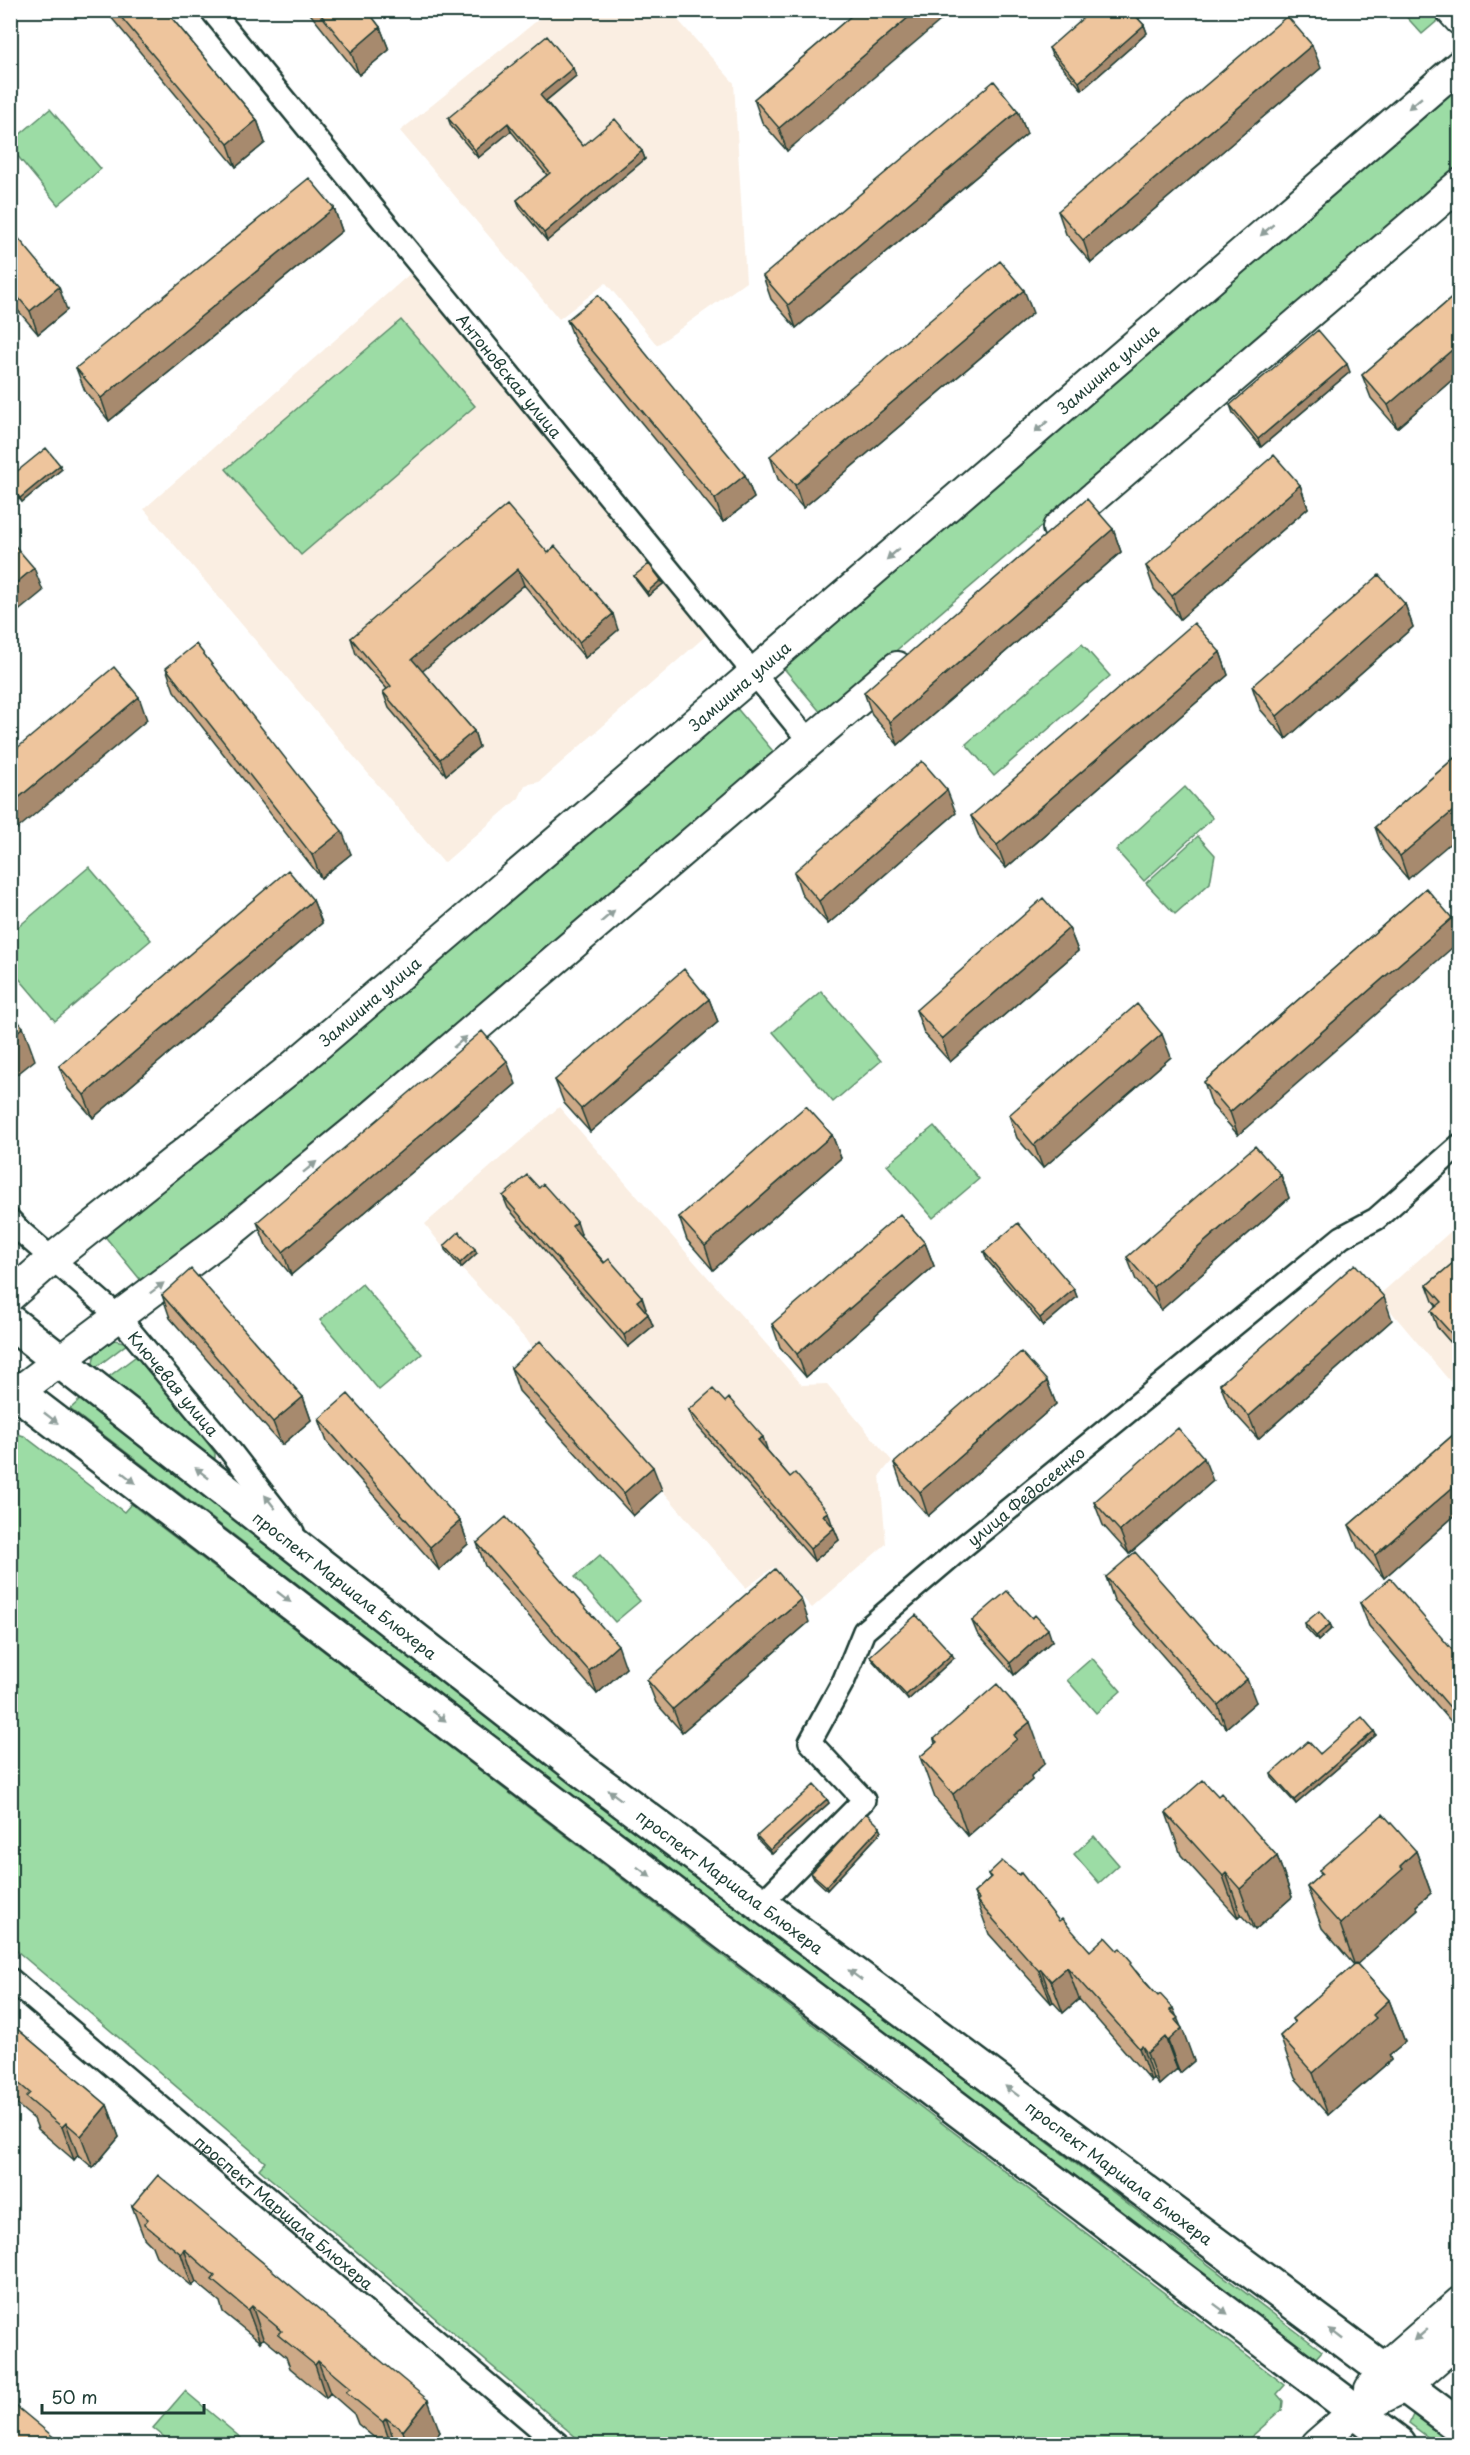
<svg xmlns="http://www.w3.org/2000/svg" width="1470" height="2455" font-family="'Playpen Sans',sans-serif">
  <rect width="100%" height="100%" fill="#fff"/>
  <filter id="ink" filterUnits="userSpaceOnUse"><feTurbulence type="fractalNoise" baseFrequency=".0167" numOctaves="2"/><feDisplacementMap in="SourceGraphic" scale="12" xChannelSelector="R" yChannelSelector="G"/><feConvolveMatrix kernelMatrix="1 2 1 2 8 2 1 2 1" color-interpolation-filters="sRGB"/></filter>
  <g filter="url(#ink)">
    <path fill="#faeee2" d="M549,11H670L734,83L746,282L657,345L606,283L559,319L400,131Z
      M413,271L650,561V568L636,580L648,595L663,584L671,586L709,633L539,782L525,785L519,798L444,863L144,509Z
      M559,1107L802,1385L827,1384L892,1461L880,1475L886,1544L812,1608L774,1567L746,1588L662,1490L461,1268L476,1254L445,1250L425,1224Z
      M1459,1224V1392L1378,1296Z"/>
    <path fill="#9cdca5" stroke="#5e8c6c" stroke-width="1.5" d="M1401,11H1437L1442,17L1422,34Z
      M1455,89L1459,95V169L822,714L782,666Z
      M50,109L101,169L58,205L11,148V142Z
      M401,320L475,406L301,555L226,469Z
      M1082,644L1110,676L994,776L966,744Z
      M735,706L777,756L351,1118L143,1283L103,1234Z
      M1185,787L1213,818L1144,881L1116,850Z
      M1198,836L1215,855L1210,883L1175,914L1146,883Z
      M89,867L151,940L55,1021L11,969V933Z
      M821,991L881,1061L833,1102L773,1032Z
      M934,1126L979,1179L933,1218L887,1165Z
      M362,1284L422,1354L379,1390L320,1320Z
      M115,1340L128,1343L95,1368L93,1363C94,1350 103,1342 115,1340Z
      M139,1354L215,1453V1458H210L107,1378Z
      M80,1400L558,1770L1322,2351L1315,2359L551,1779L70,1409Z
      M11,1432L24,1436L124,1512L131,1504L1285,2385L1277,2394L1283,2401L1282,2410L1243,2444H584L259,2169L265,2162L11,1946Z
      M600,1555L640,1601L615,1622L575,1577Z
      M1092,1658L1121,1691L1096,1713L1067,1680Z
      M1094,1836L1119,1865L1099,1883L1074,1854Z
      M185,2391L248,2444H173L153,2428Z
      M1413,2415H1420L1459,2444H1437L1409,2423Z"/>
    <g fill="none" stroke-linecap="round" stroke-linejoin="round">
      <g stroke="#1f3d34" stroke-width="26">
        <g id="street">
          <path id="s1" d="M211,10L810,742"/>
          <path id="s2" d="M10,1220L19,1230L118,1316L228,1448L293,1532"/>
          <path id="s3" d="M761,1904L864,1800L810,1742L844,1680L864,1631L959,1550L1342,1237L1376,1219L1460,1145"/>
          <path id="s4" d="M10,1979L558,2444"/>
        </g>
      </g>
      <g stroke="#1f3d34" stroke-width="34">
        <g id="secondary">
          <path d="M1451,10L1460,20"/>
          <path d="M1058,528L1460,184"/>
          <path id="s5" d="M10,1296L53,1258L291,1068L753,674L1460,65"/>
          <path d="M10,1398L232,1231L370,1118L897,667"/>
          <path d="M1370,2389L1383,2369L1460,2302"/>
          <path d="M1317,2444L1355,2411L1406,2386L1460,2339"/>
        </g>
      </g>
      <g stroke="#1f3d34" stroke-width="38">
        <g id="primary">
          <path id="s6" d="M10,1322L587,1774L1460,2427"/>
          <path d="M10,1387L418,1700L1399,2444"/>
        </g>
      </g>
      <use href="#street" stroke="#fff" stroke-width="21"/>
      <use href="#secondary" stroke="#fff" stroke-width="30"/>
      <use href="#primary" stroke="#fff" stroke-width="33"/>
    </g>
    <path fill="#cda987" stroke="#1f3d34" stroke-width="1.5" d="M105,10H165L257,120L265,143L236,167Z
      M307,10H367L380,27L389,50L359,75Z
      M858,10L787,151L762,122L754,99Z
      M1148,10L1138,19L1144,25L1147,33L1082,90L1052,55L1049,48Z
      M1321,68L1091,263L1066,234L1058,211Z
      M576,76L546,101L583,146L642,151L645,159L547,241L520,208L517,200L547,175L511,131L478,158L451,126L448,118Z
      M1018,111L1027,134L796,328L771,299L763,276Z
      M334,208L342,231L109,421L85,391L76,368Z
      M10,228L67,310L38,334L10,301Z
      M1460,291V373L1397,428L1371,398L1362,375Z
      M1033,313L803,508L778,479L770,456Z
      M567,320L745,475L754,498L723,522L576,343Z
      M1350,372L1261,447L1233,413L1230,405Z
      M62,469L22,502L10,489V477Z
      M1300,485L1308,508L1180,619L1154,589L1146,566Z
      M1113,529L1121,552L898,745L872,715L864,692Z
      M548,553L618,630L585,658L524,585L422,671L474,731L479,747L446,775L389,708L383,692L387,689L356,654L351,638Z
      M634,576L663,584L648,596L636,580Z
      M1405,604L1413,627L1286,739L1260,709L1252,686Z
      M1220,652L1228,675L1006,868L980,839L971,816Z
      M166,668L351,854L321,878L174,691Z
      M1460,753L1408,879L1383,850L1375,827Z
      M956,813L828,924L802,895L794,872Z
      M1426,888L1238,1135L1212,1105L1204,1082Z
      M313,900L322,923L93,1118L68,1089L59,1066Z
      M1069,928L1078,951L950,1062L924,1033L916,1010Z
      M709,999L718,1022L590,1132L564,1103L555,1080Z
      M1171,1057L1043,1168L1017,1138L1009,1115Z
      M516,1084L291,1275L266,1245L257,1222Z
      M832,1135L841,1158L713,1270L687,1240L679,1217Z
      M1281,1175L1289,1198L1161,1310L1136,1280L1127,1257Z
      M503,1196L581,1234L580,1235L646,1309L645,1310L648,1314L653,1326L628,1347L508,1208Z
      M925,1243L934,1266L806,1377L780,1347L772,1324Z
      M444,1246L477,1253L461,1268L445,1250Z
      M984,1252L1074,1289L1077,1297L1043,1326L987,1260Z
      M1460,1257V1353L1437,1327L1431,1311L1437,1306L1433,1301L1427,1285Z
      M162,1295L303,1397L311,1420L282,1445L170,1318Z
      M1392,1320L1258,1439L1229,1407L1220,1384Z
      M511,1368L662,1490L633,1516L519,1391Z
      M1047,1381L1056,1404L928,1516L902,1486L894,1463Z
      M689,1410L767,1449H766L790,1477L832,1524H831L834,1528L839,1540L814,1561L694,1422Z
      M319,1419L460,1521L468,1544L439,1570L327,1442Z
      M1460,1429V1511L1384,1578L1358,1548L1349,1525Z
      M1213,1481L1129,1554L1103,1525L1094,1502Z
      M477,1543L626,1668L597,1694L485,1566Z
      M1106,1577L1256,1702L1226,1728L1114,1600Z
      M1360,1603L1460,1659V1732L1369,1626Z
      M972,1621L1052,1641L1014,1675L977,1633Z
      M809,1622L682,1732L656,1703L647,1680Z
      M1305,1623L1330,1624L1332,1628L1318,1641L1306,1628Z
      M870,1656L954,1658L908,1700L872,1660Z
      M1374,1731L1376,1735L1296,1804L1272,1778L1271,1774Z
      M934,1739L1045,1763L1031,1776L1032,1780L968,1836L935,1798L920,1757L935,1744Z
      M1218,1796L1277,1856L1292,1897L1255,1930L1241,1915L1238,1918L1181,1855L1166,1813Z
      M827,1799L829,1803L772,1854L758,1840L757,1836Z
      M880,1827L882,1831L827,1890L813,1877L811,1873Z
      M1416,1851L1431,1893L1416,1906L1418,1910L1357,1964L1389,2000L1405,2042L1389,2055L1391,2060L1328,2115L1295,2078L1280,2036L1294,2023L1292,2019L1354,1965L1322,1928L1307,1887L1321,1874L1319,1870Z
      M988,1874L1059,1921L1090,1951L1136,1971L1176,2017L1194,2061L1180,2073L1177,2069L1159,2085L1153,2078L1151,2081L1079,1999L1063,2013L1053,2002L1051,2003L989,1934L974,1893L990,1878Z
      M10,2023L107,2105L119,2137L93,2168L78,2155L74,2160L38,2129L34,2119L10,2099Z
      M132,2206L440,2432L430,2445H383L358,2424L354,2414L330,2393L326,2398L290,2368L286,2357L263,2338L260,2342L223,2312L220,2302L196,2282L192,2286L156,2256L152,2246L144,2238Z"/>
    <path fill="#a78a6e" stroke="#1f3d34" stroke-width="1.5" d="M917,10H953L787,151L779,128Z
      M1136,10H1148L1136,21L1133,13Z
      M1144,25L1147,33L1082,90L1079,82Z
      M380,27L389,50L359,75L351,52Z
      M1312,45L1321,68L1091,263L1083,240Z
      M573,68L576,76L543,103L540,95Z
      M1018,111L1027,134L796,328L788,305Z
      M257,120L265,143L236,167L228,144Z
      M508,123L511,131L478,158L475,150Z
      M642,151L645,159L547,241L544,233Z
      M334,208L342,231L109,421L101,398Z
      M59,287L67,310L38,334L30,311Z
      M1024,290L1033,313L803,508L795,485Z
      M1460,343V373L1397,428L1388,405Z
      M1347,364L1350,372L1261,447L1258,439Z
      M60,465L62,469L22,502L20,498Z
      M745,475L754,498L723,522L715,499Z
      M1300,485L1308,508L1180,619L1172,596Z
      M1113,529L1121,552L898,745L890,722Z
      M34,568L43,591L10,618V588Z
      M518,569L524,585L418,675L412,659Z
      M661,580L663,584L648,596L647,592Z
      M1405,604L1413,627L1286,739L1277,716Z
      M613,614L618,630L585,658L579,642Z
      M1220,652L1228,675L1006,868L997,845Z
      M139,697L147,720L10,835V805Z
      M474,731L479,747L446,775L440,759Z
      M947,790L956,813L828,924L819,901Z
      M1460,805V835L1408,879L1400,856Z
      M342,831L351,854L321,878L312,855Z
      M313,900L322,923L93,1118L84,1095Z
      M1452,918L1460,939V941L1238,1135L1230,1112Z
      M1069,928L1078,951L950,1062L942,1039Z
      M709,999L718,1022L590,1132L581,1109Z
      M23,1027L35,1060L10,1080V1038Z
      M1162,1034L1171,1057L1043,1168L1034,1145Z
      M507,1061L516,1084L291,1275L283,1252Z
      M832,1135L841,1158L713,1270L705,1246Z
      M1281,1175L1289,1198L1161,1310L1153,1287Z
      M577,1222L581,1234L577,1238L572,1226Z
      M925,1243L934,1266L806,1377L797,1354Z
      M475,1249L477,1253L461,1268L460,1263Z
      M1074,1289L1077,1297L1043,1326L1040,1318Z
      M642,1297L646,1309L642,1313L637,1301Z
      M1384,1297L1392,1320L1258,1439L1249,1416Z
      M648,1314L653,1326L628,1347L624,1335Z
      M1047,1381L1056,1404L928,1516L920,1492Z
      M303,1397L311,1420L282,1445L273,1422Z
      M763,1437L767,1449L762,1452L758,1440Z
      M1204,1458L1213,1481L1129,1554L1120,1531Z
      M653,1467L662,1490L633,1516L624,1493Z
      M1460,1481V1511L1384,1578L1375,1555Z
      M828,1512L832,1524L828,1527L823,1515Z
      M460,1521L468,1544L439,1570L430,1547Z
      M834,1528L839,1540L814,1561L810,1549Z
      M801,1599L809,1622L682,1732L673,1709Z
      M1330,1624L1332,1628L1318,1641L1316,1636Z
      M1048,1629L1052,1641L1014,1675L1010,1663Z
      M618,1645L626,1668L597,1694L589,1671Z
      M952,1654L954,1658L908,1700L906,1695Z
      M1247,1679L1256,1702L1226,1728L1218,1705Z
      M1030,1722L1045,1763L1031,1776L1032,1780L968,1836L953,1794L1014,1735Z
      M1374,1731L1376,1735L1296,1804L1294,1800Z
      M827,1799L829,1803L772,1854L770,1850Z
      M880,1827L882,1831L827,1890L826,1886Z
      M1416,1851L1431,1893L1416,1906L1418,1910L1355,1966L1340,1924L1400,1866Z
      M1277,1856L1292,1897L1255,1930L1240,1889Z
      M1226,1873L1241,1915L1238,1918L1223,1876Z
      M1067,1967L1079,1999L1063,2013L1051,1981Z
      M1041,1969L1053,2002L1051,2003L1039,1971Z
      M1389,2000L1405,2042L1389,2055L1391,2060L1328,2115L1313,2073L1373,2015Z
      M1173,2008L1182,2029V2028L1194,2061L1180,2073L1168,2041L1170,2010Z
      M1165,2037L1177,2069L1159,2085L1147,2053Z
      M1142,2046L1153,2078L1151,2081L1139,2048Z
      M107,2105L119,2137L93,2168L81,2136Z
      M66,2123L78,2155L74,2160L62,2127Z
      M184,2249L196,2282L192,2286L181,2254Z
      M252,2306L263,2338L260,2342L248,2310Z
      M318,2361L330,2393L326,2398L315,2365Z
      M428,2400L440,2432L430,2445H407L403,2431Z
      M386,2418L396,2445H391L383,2422Z"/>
    <path fill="#eec59d" stroke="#1f3d34" stroke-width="1.5" d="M115,10H165L257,120L228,144Z
      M317,10H367L380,27L351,52Z
      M858,10H917L779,128L754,99Z
      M1092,10H1136L1133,13L1144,25L1079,82L1049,48Z
      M1287,16L1312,45L1083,240L1058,211Z
      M547,36L573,68L540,95L583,146L615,119L642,151L544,233L517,200L550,173L508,123L475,150L448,118Z
      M994,81L1018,111L788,305L763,276Z
      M309,178L334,208L101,398L76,368Z
      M10,228L59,287L30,311L10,288Z
      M1000,261L1024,290L795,485L770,456Z
      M1460,291V343L1388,405L1362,375Z
      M598,295L745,475L715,499L567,320Z
      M1318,330L1347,364L1258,439L1230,405Z
      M46,448L60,465L20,498L10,487V477Z
      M1274,455L1300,485L1172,596L1146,566Z
      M1087,499L1113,529L890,722L864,692Z
      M507,505L548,553L555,546L613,614L579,642L518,569L412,659L474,731L440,759L383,692L391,686L351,638Z
      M10,540L34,568L10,588Z
      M649,564L661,580L647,592L634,576Z
      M1379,575L1405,604L1277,716L1252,686Z
      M1194,623L1220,652L997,845L971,816Z
      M196,644L342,831L312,855L166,668Z
      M114,667L139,697L10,805V754Z
      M1460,753V805L1400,856L1375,827Z
      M922,761L947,790L819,901L794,872Z
      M288,870L313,900L84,1095L59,1066Z
      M1426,888L1452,918L1230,1112L1204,1082Z
      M1043,898L1069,928L942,1039L916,1010Z
      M684,969L709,999L581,1109L555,1080Z
      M1137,1004L1162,1034L1034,1145L1009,1115Z
      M10,1012L23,1027L10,1038Z
      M482,1031L507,1061L283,1252L257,1222Z
      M806,1106L832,1135L705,1246L679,1217Z
      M1255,1146L1281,1175L1153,1287L1127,1257Z
      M527,1175L539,1188L543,1184L577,1222L572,1226L604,1263L609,1259L642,1297L637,1301L648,1314L624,1335L503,1196Z
      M900,1214L925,1243L797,1354L772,1324Z
      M1018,1223L1074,1289L1040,1318L984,1252Z
      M459,1232L475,1249L460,1263L444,1246Z
      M1460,1257V1343L1431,1311L1442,1302L1427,1285Z
      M1355,1264L1384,1297L1249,1416L1220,1384Z
      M191,1269L303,1397L273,1422L162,1295Z
      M540,1341L653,1467L624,1493L511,1368Z
      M1021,1352L1047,1381L920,1492L894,1463Z
      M713,1389L725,1402L729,1398L763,1437L758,1440L790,1477L795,1473L828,1512L823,1515L834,1528L810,1549L689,1410Z
      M348,1394L460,1521L430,1547L319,1419Z
      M1178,1428L1204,1458L1120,1531L1094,1502Z
      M1460,1429V1481L1375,1555L1349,1525Z
      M506,1517L618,1645L589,1671L477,1543Z
      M1135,1552L1247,1679L1218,1705L1106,1577Z
      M775,1569L801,1599L673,1709L647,1680Z
      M1390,1578L1460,1659V1719L1360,1603Z
      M1007,1591L1032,1618L1035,1615L1048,1629L1010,1663L972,1621Z
      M1319,1611L1330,1624L1316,1636L1305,1623Z
      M916,1615L952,1654L906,1695L870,1656Z
      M997,1684L1030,1722L1014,1735L1017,1739L953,1794L920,1757L937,1742L934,1739Z
      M1362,1717L1374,1731L1294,1800L1271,1774L1308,1741L1320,1754Z
      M1203,1780L1218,1796L1221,1793L1277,1856L1240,1889L1226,1873L1223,1876L1166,1813Z
      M814,1785L827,1799L770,1850L757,1836Z
      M866,1813L880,1827L826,1886L811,1873Z
      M1383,1814L1416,1851L1400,1866L1403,1869L1340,1924L1307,1887L1322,1873L1319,1870Z
      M1002,1861L1019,1875L1021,1873L1059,1921L1062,1919L1090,1951L1105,1937L1117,1950L1120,1948L1132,1962L1130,1964L1141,1978L1158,1996L1160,1994L1173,2008L1170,2010L1178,2018L1175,2020L1182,2028L1168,2041L1165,2037L1147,2053L1142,2046L1139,2048L1067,1967L1051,1981L1041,1969L1039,1971L977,1901L979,1899L974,1893L991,1877L988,1874Z
      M1356,1963L1389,2000L1373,2015L1376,2018L1313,2073L1280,2036L1295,2022L1292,2019Z
      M10,2023L107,2105L81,2136L66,2123L62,2127L26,2097L30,2093L10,2076Z
      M158,2175L428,2400L403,2431L386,2418L383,2422L346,2392L350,2388L318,2361L315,2365L278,2335L282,2331L252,2306L248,2310L212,2280L215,2276L184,2249L181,2254L144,2224L148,2219L132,2206Z
      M10,2401L63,2445H12L10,2443Z"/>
    <defs><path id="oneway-solid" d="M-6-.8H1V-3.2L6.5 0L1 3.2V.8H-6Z" transform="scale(1.5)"/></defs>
    <g fill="#8f9e9a">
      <use href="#oneway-solid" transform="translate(1415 103) rotate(140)"/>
      <use href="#oneway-solid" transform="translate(1267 230) rotate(139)"/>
      <use href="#oneway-solid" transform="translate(1041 427) rotate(139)"/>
      <use href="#oneway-solid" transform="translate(893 554) rotate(139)"/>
      <use href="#oneway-solid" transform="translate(608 916) rotate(-41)"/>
      <use href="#oneway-solid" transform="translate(460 1042) rotate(-40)"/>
      <use href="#oneway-solid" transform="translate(310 1167) rotate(-39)"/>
      <use href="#oneway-solid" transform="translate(157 1288) rotate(-37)"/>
      <use href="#oneway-solid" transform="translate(51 1418) rotate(38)"/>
      <use href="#oneway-solid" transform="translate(202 1473) rotate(-142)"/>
      <use href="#oneway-solid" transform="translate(129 1478) rotate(38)"/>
      <use href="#oneway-solid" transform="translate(270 1502) rotate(-128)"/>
      <use href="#oneway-solid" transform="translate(284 1597) rotate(38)"/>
      <use href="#oneway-solid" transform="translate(439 1716) rotate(37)"/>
      <use href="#oneway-solid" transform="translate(615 1795) rotate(-143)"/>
      <use href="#oneway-solid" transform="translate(644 1872) rotate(37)"/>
      <use href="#oneway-solid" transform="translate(855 1975) rotate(-143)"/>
      <use href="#oneway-solid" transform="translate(1012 2091) rotate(-143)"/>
      <use href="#oneway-solid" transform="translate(1221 2309) rotate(37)"/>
      <use href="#oneway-solid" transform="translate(1336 2334) rotate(-142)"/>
      <use href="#oneway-solid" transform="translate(1421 2335) rotate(139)"/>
    </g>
  </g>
  <g text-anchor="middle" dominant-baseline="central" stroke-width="4.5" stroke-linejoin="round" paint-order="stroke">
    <g font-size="16" fill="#1f3d34" stroke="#fff">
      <text stroke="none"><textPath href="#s5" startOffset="1437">Замшина улица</textPath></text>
      <text stroke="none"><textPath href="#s1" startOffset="472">Антоновская улица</textPath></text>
      <text stroke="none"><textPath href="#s5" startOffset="951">Замшина улица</textPath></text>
      <text stroke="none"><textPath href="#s5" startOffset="465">Замшина улица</textPath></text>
      <text stroke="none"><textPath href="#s2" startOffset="232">Ключевая улица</textPath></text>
      <text stroke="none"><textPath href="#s3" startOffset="560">улица Федосеенко</textPath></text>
      <text stroke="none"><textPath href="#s6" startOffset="426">проспект Маршала Блюхера</textPath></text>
      <text stroke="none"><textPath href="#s6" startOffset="912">проспект Маршала Блюхера</textPath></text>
      <text stroke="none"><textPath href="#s6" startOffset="1398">проспект Маршала Блюхера</textPath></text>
      <text stroke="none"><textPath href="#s4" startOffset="360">проспект Маршала Блюхера</textPath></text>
    </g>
  </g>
  <rect width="1470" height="2455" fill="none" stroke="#fff" stroke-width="36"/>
  <rect x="18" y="18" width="1434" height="2419" fill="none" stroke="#1f3d34" stroke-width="2" filter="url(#ink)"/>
  <path d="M42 2404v9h162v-9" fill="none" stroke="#1f3d34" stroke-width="3"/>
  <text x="51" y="2404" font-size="18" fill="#1f3d34" stroke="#ffffff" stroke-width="4.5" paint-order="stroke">50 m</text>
</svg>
